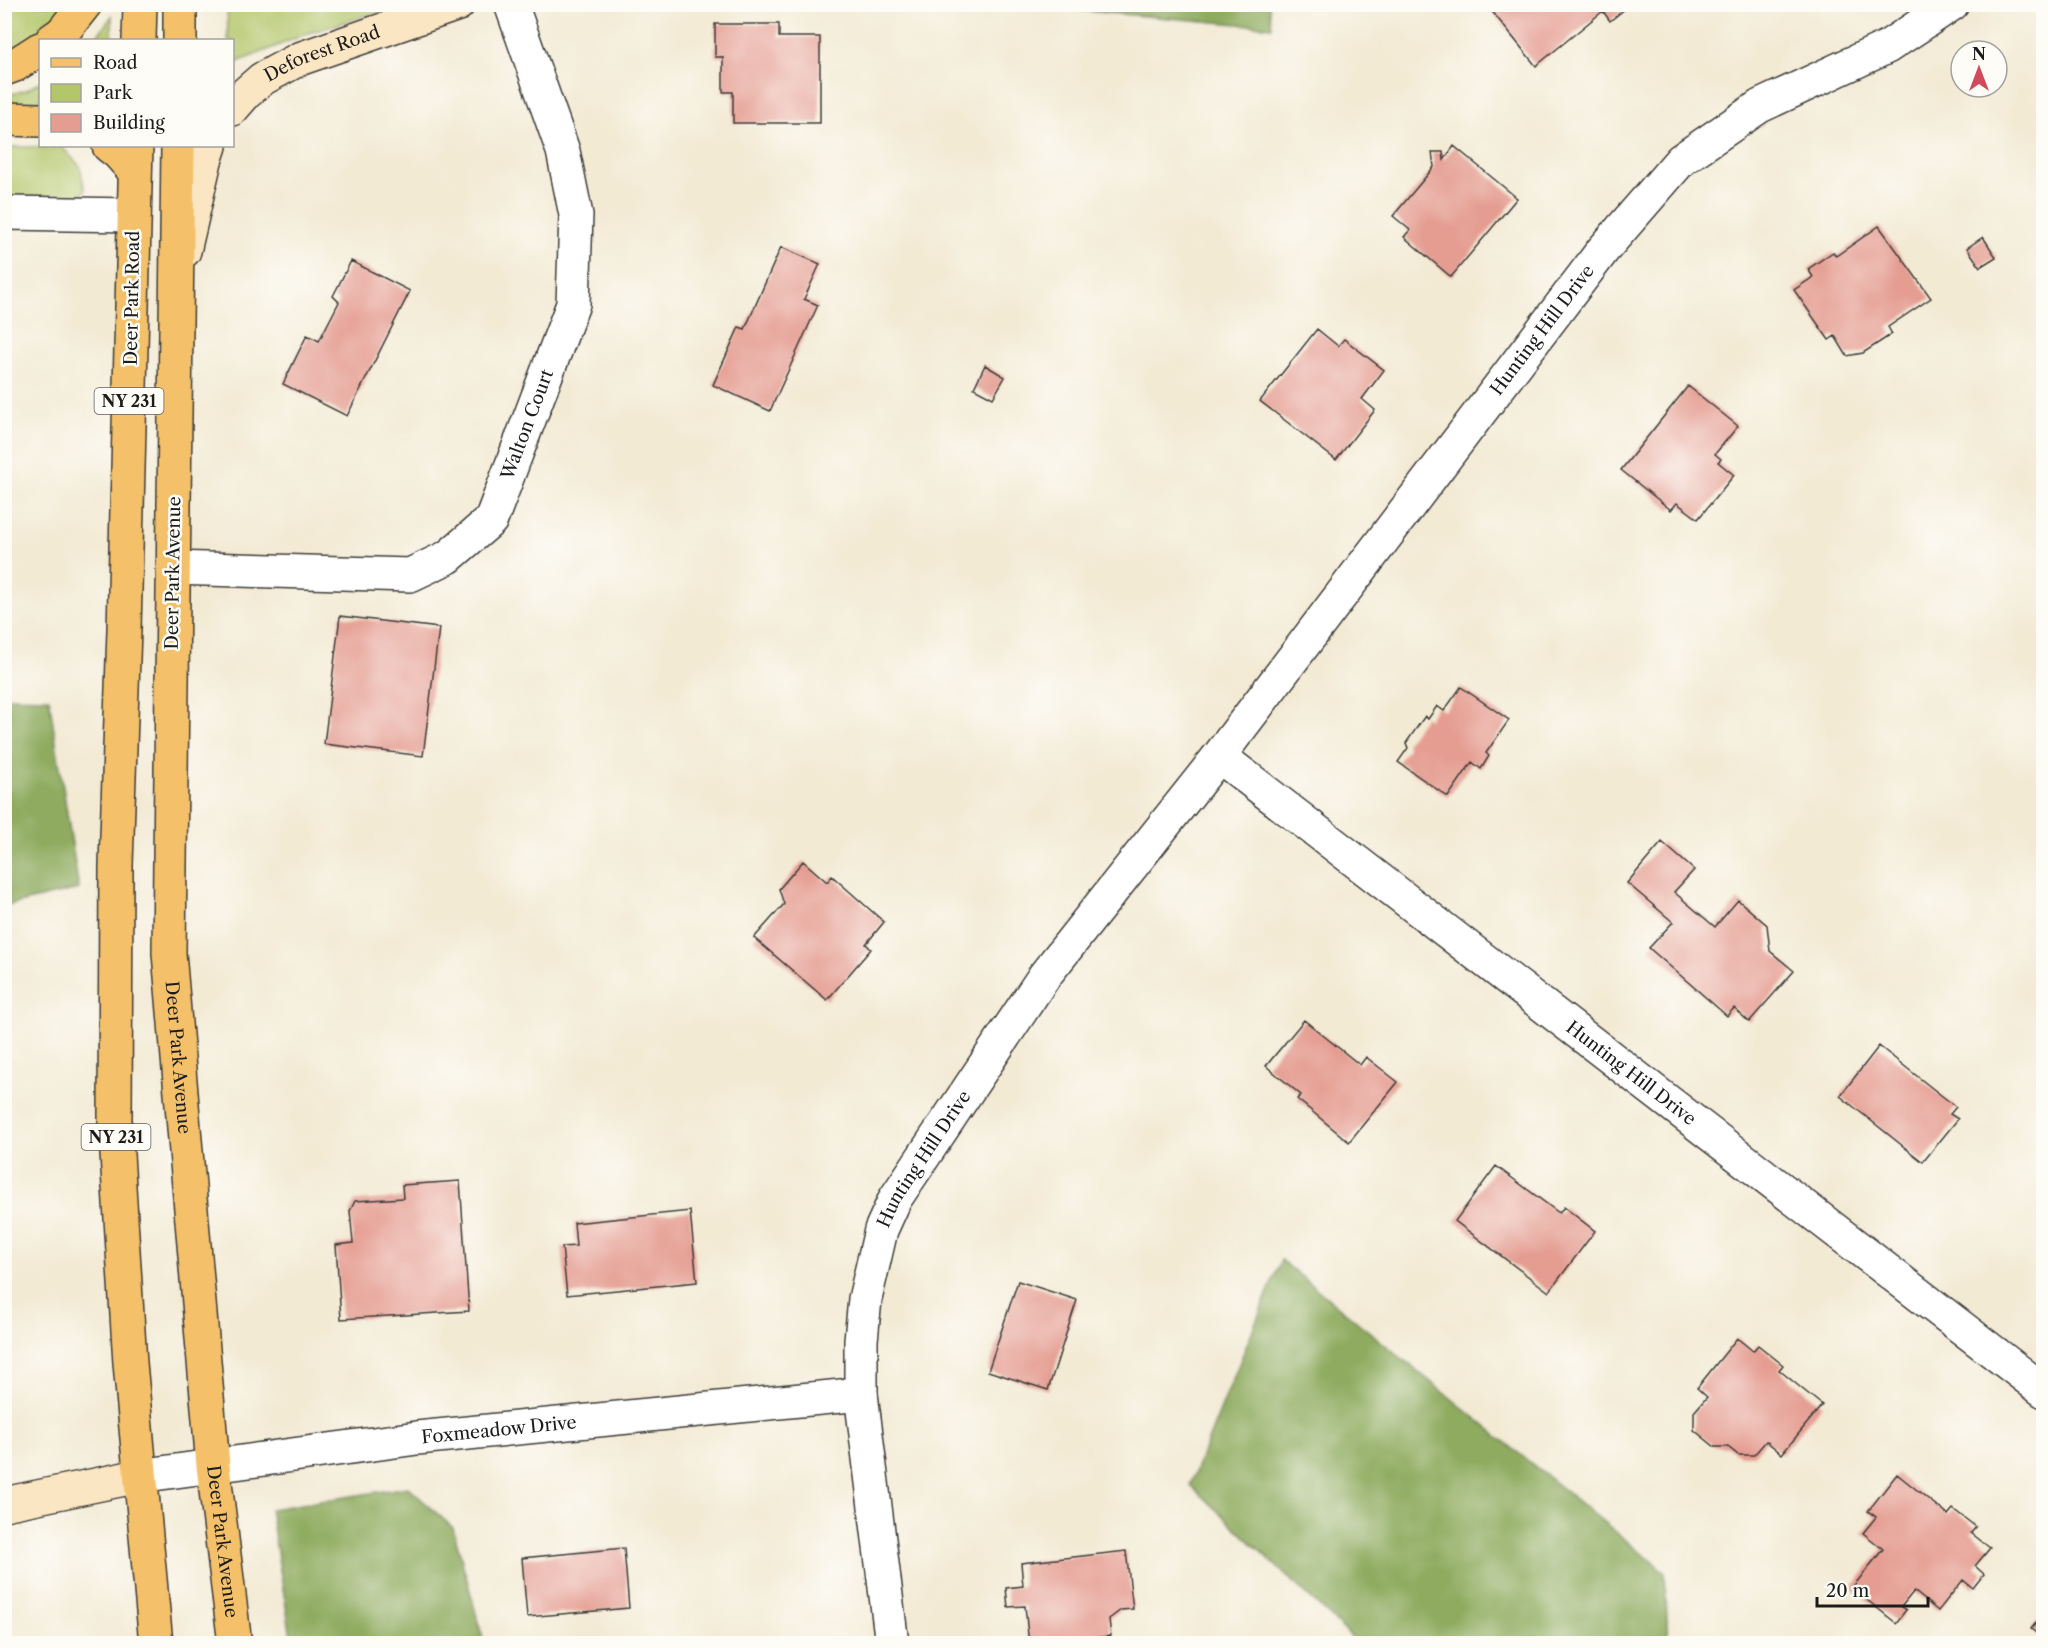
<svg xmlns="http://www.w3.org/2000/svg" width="2048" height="1648" font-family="'Libre Caslon Text',serif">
  <rect width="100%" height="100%" fill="#fdfcf7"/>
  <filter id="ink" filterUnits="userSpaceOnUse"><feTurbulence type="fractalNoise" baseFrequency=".0167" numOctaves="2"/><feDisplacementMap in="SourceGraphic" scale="12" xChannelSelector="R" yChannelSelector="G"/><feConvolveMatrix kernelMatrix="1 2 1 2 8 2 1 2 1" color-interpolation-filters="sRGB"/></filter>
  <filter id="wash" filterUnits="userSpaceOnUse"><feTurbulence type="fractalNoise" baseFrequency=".008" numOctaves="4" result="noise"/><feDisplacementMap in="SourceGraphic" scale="24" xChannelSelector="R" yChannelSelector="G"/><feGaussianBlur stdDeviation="1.35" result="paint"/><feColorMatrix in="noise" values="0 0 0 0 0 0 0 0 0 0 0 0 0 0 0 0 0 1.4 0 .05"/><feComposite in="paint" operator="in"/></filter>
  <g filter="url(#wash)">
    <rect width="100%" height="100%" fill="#f3ead4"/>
    <path fill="#b3c66a" stroke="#687143" stroke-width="1.5" d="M5,5H67L38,35L5,53Z
      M227,5V4L401,5L306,34L233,64L232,40H228Z
      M112,16V40H94Z
      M40,82V110L5,109L4,96L26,90Z
      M5,147H62L80,166L85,190L79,198L5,197Z"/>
    <path fill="#8eab5e" stroke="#55643d" stroke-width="1.5" d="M1054,5H1269L1272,27L1053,8Z
      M5,697L49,698L79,889L5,906Z
      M1281,1260L1665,1572L1668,1643H1358L1190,1485Z
      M408,1487L453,1528L484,1643H292L270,1509Z"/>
    <g id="blocks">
      <path fill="#e59d92" d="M1486,4H1631L1610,21L1603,11L1536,66Z
        M715,24H779V37H820V123H733V92H723V57H715Z
        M1454,146L1517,198L1451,277L1404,237L1410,230L1393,216L1434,167L1432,152H1443L1444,160Z
        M1879,226L1931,298L1888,327L1892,334L1863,353L1847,356L1835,336L1829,340L1794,290L1813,277L1808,269L1833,252L1836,256Z
        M1983,237L1996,257L1980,267L1967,248Z
        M781,247L820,264L804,299L818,305L770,411L713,385L739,327L745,329Z
        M351,261L410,291L347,416L283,384L307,335L319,341L339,302L333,296Z
        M1317,329L1338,346L1344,339L1384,370L1362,399L1375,410L1336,460L1260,401Z
        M985,365L1005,377L993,398L974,388Z
        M1688,386L1738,426L1715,454L1721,459L1718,462L1734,475L1698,519L1677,503L1671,510L1621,470Z
        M340,616L439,628L423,756L324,744Z
        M1461,687L1509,720L1486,753L1489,756L1481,769L1472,762L1448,797L1398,762L1408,748L1406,743L1425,716L1428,719L1437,706L1444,711Z
        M1662,842L1694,870L1674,892L1715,927L1738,900L1767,925L1770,951L1794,971L1749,1022L1734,1008L1727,1016L1649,948L1673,922L1627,883Z
        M803,861L827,882L832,876L884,922L866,944L871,949L827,1000L754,938L784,904L779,889Z
        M1304,1020L1360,1065L1366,1057L1398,1082L1349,1142L1297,1099L1301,1095L1266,1066Z
        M1879,1046L1956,1107L1950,1114L1958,1119L1923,1162L1840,1096Z
        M1496,1166L1559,1213L1564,1207L1595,1231L1549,1292L1455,1221Z
        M460,1181L469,1311L341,1319L336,1245L353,1243L350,1211L355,1201L403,1198L402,1185Z
        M690,1211L697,1282L567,1295L562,1247L576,1246L574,1223Z
        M1018,1281L1077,1300L1048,1390L988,1371Z
        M1737,1338L1753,1351L1758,1345L1783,1365L1779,1370L1822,1405L1782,1454L1766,1441L1754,1455H1738L1728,1447H1715L1694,1430V1412L1707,1397L1697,1388Z
        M1897,1474L1948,1515L1953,1509L1976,1527L1971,1533L1990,1548L1975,1566L1984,1574L1973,1588L1963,1580L1938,1611L1914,1591L1901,1607L1906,1610L1896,1623L1852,1588L1883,1549L1863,1533L1876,1517L1868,1511Z
        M624,1548L629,1608L527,1617L522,1558Z
        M1126,1551L1133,1609L1121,1610L1109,1619L1111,1636L1093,1638V1644H1029L1025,1606L1008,1607L1006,1588L1023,1586L1021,1563Z
        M2041,1617L2044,1619V1644H2034L2040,1636L2031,1629Z"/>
    </g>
  </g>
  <g filter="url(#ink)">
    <use href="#blocks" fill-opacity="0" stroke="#3c3b38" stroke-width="1.5"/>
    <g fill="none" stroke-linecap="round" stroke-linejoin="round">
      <g stroke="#3c3b38" stroke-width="36">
        <g id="street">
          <path d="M4,213L134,215"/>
          <path id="s1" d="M173,568L410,575L448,557L491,520L573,304L576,215L563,151L511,4"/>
          <path id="s2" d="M1219,756L2044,1391"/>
          <path id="s3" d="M139,1476L417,1438L861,1394"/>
          <path id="s4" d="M892,1644L861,1394V1340L865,1299L881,1230L895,1199L1045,975L1219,756L1603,250L1681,160L1760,106L1887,47L1952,4"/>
        </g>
      </g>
      <g stroke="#3c3b38" stroke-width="36">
        <g id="secondary">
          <path id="s5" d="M232,109L246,93L262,79L299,59L458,4"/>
          <path d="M184,251L205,161L210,146"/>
          <path d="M4,1504L139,1476"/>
        </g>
      </g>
      <g stroke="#3c3b38" stroke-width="36">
        <g id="primary">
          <path d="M139,40L140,4"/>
          <path d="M180,40V4"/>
          <path d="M136,146L124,630L116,865L115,1122L130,1363L156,1644"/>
          <path id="s6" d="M178,146L169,953L213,1466L235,1644"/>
        </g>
      </g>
      <g stroke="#3c3b38" stroke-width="36">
        <path id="highway" d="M52,40L62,33L85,4
          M4,69L15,65L40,49
          M4,119L40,120
          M109,146L118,153L135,172"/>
      </g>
      <use href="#street" stroke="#fff" stroke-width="33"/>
      <use href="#secondary" stroke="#fbe6c3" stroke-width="33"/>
      <use href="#primary" stroke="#f4c16a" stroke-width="33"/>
      <use href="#highway" stroke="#f4c16a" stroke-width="33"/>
    </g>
  </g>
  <g text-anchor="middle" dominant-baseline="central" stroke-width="5" stroke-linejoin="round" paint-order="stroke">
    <g fill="#fdfcf7" stroke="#605f5e" stroke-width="1.5">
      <rect x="94.5" y="388" width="69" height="26" rx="4.5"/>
      <rect x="81.5" y="1124" width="69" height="26" rx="4.5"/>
    </g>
    <g font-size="16" font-weight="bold" fill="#1c1c1c">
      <text x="129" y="401">NY 231</text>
      <text x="116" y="1137">NY 231</text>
    </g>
    <g font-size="18" fill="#1c1c1c" stroke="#fdfcf7">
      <text stroke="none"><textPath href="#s5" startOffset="108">Deforest Road</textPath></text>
      <text transform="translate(132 298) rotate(-89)">Deer Park Road</text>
      <text stroke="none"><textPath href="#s4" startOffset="1536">Hunting Hill Drive</textPath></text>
      <text stroke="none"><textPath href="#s1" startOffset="438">Walton Court</textPath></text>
      <text transform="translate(173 573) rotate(-89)">Deer Park Avenue</text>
      <text stroke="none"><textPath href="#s6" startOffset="912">Deer Park Avenue</textPath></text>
      <text stroke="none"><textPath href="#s2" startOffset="520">Hunting Hill Drive</textPath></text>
      <text stroke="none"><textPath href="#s4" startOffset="501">Hunting Hill Drive</textPath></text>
      <text stroke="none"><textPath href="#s3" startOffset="363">Foxmeadow Drive</textPath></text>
      <text stroke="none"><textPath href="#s6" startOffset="1398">Deer Park Avenue</textPath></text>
    </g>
  </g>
  <rect width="2048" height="1648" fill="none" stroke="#fdfcf7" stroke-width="24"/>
  <rect x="39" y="39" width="195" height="108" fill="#fdfcf7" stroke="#a3a29f" stroke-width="1.5"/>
  <rect x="51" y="58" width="30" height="9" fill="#f4c16a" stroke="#a3a29f" stroke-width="1.5"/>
  <text x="93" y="69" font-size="18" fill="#1c1c1c">Road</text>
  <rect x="51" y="84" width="30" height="18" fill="#b3c66a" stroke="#a3a29f" stroke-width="1.5"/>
  <text x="93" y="99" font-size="18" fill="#1c1c1c">Park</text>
  <rect x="51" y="114" width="30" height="18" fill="#e59d92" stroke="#a3a29f" stroke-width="1.5"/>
  <text x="93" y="129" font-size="18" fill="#1c1c1c">Building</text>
  <g transform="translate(1979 69)"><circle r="28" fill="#fdfcf7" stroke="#a3a29f" stroke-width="1.5"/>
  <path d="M0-4.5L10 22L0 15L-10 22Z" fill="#d1495b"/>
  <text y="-9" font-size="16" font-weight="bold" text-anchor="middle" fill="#1c1c1c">N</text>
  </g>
  <path d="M1817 1597v9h111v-9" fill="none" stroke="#1c1c1c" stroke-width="3"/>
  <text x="1826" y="1597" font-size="18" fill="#1c1c1c" stroke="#fdfcf7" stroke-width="4.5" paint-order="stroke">20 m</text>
</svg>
